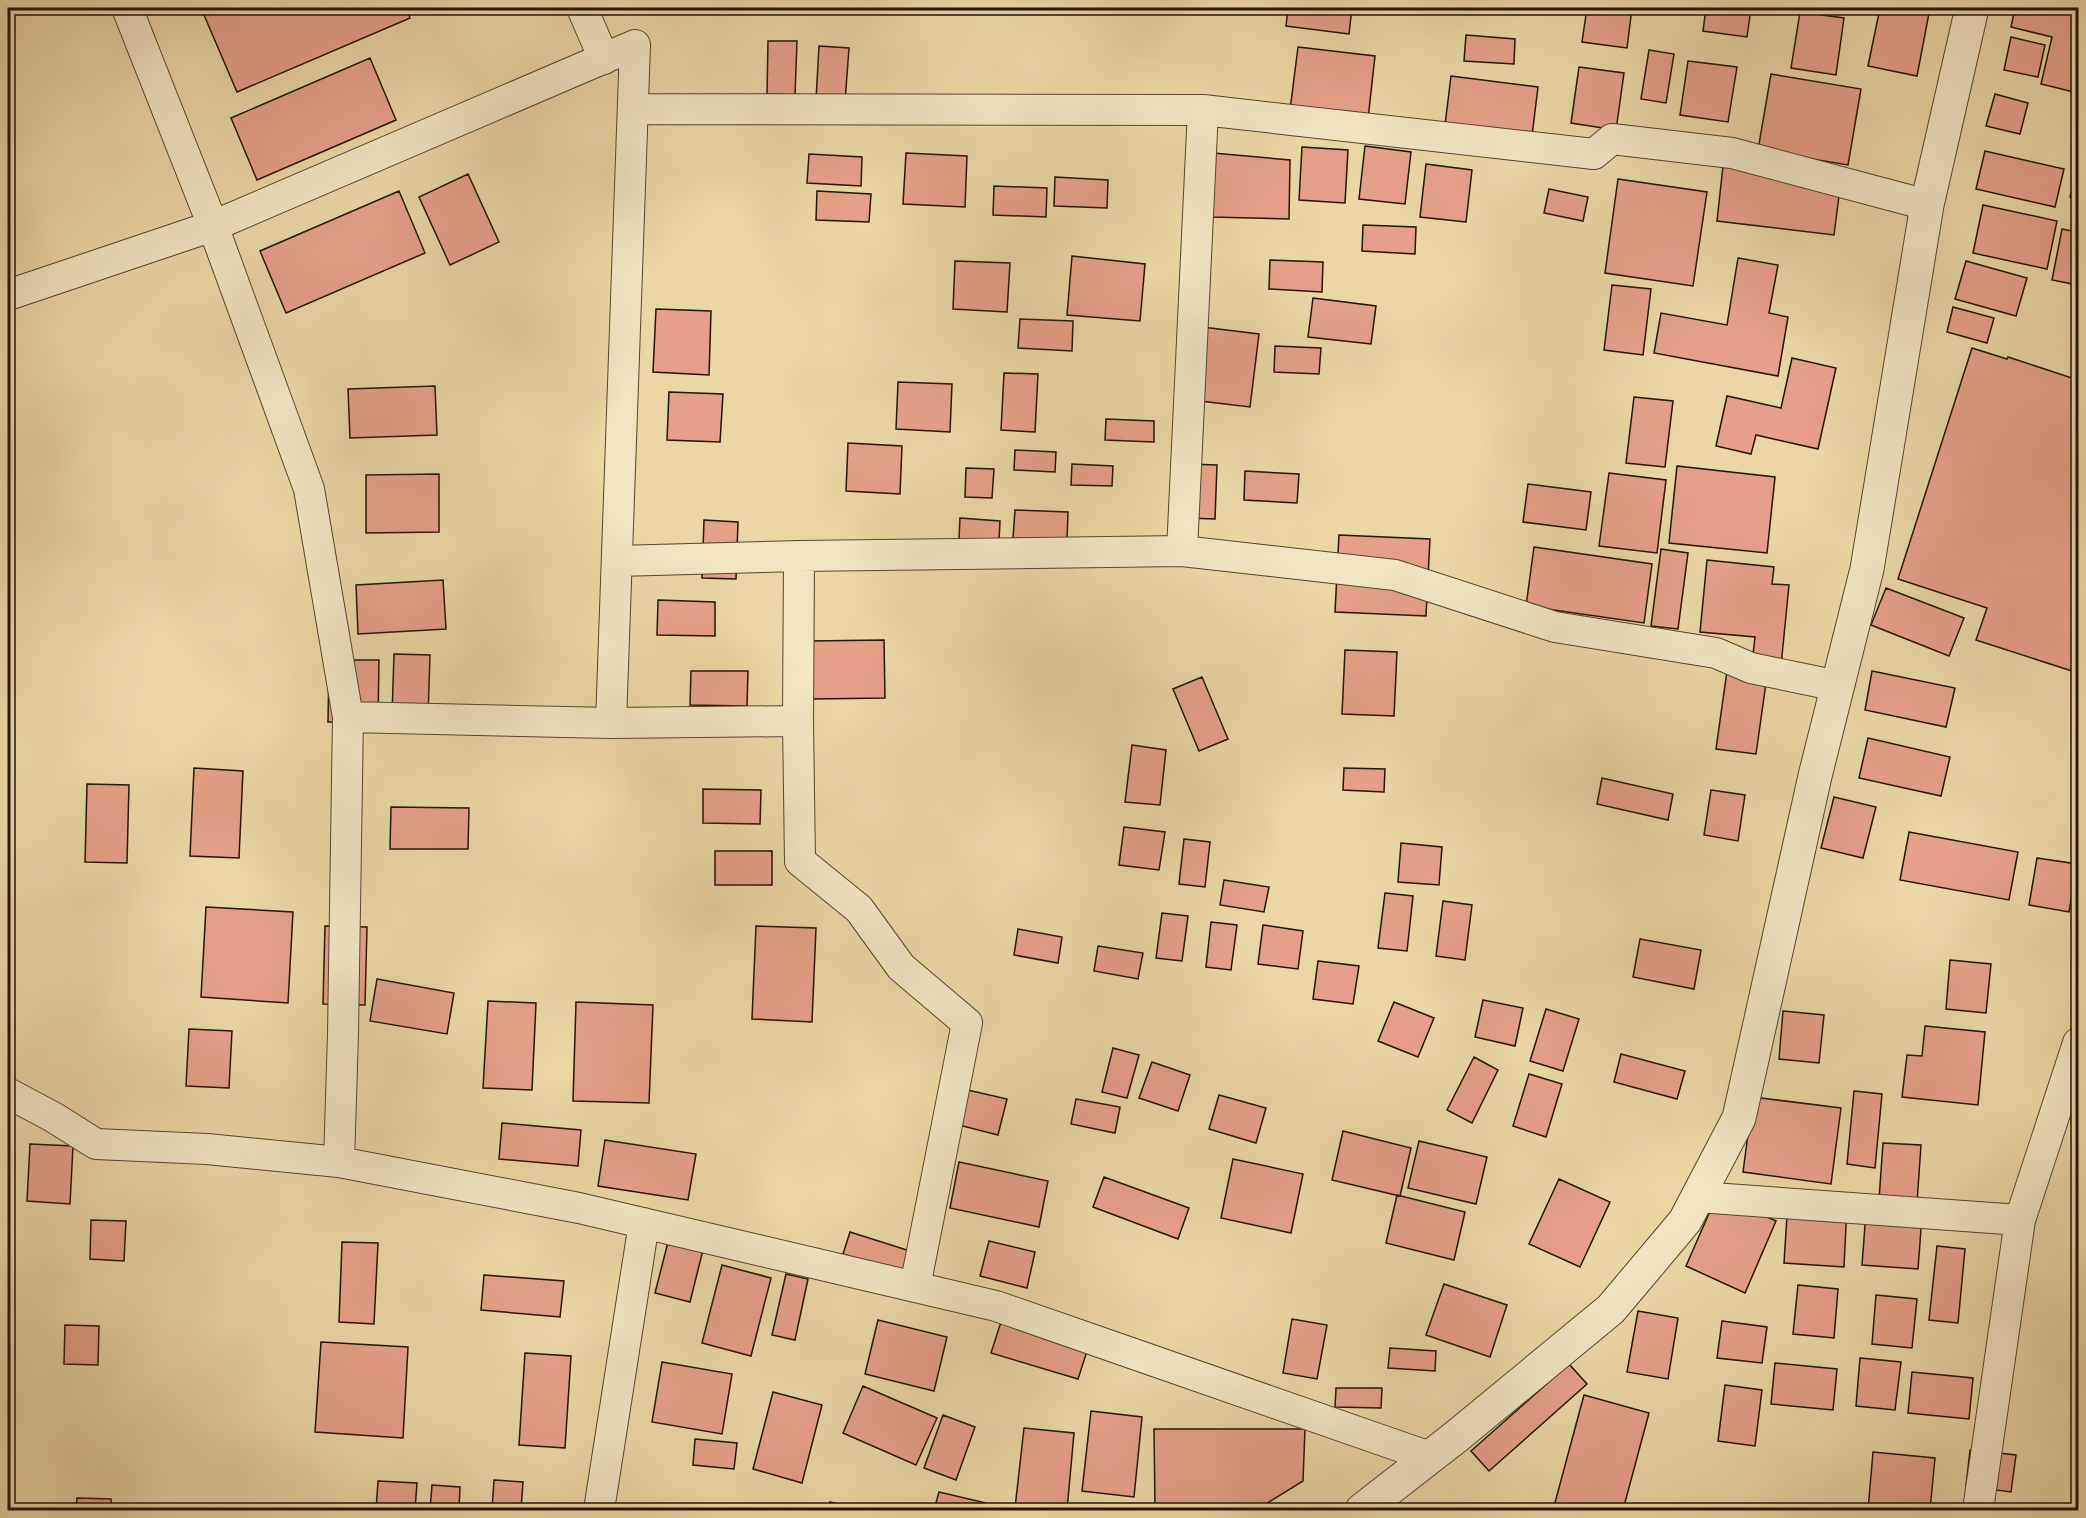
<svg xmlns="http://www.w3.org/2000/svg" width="2086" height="1518" font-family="Vollkorn,serif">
  <rect width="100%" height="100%" fill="#ead7a4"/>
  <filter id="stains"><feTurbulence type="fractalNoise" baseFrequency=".00333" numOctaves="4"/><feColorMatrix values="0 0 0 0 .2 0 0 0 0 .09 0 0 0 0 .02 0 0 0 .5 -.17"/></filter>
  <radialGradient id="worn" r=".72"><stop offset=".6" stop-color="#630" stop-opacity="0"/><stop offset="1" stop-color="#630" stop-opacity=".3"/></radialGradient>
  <path fill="#e6a089" stroke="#211506" stroke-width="1.5" d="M201,8H406L410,18L237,92Z
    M1288,8H1352L1349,34L1286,26Z
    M1587,8H1632L1627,48L1582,42Z
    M1706,8H1751L1747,37L1703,31Z
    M1880,8H1930L1917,76L1868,66Z
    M2015,8H2078V93L2041,84L2052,37L2011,27Z
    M1800,12L1844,18L1836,75L1791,68Z
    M1466,35L1515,39L1514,64L1464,61Z
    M2011,37L2045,45L2038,77L2004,70Z
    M768,41H797L795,95L767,94Z
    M819,46L849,48L845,102L816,100Z
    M1298,47L1375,56L1368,119L1290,110Z
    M1649,50L1674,54L1666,103L1641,99Z
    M370,58L396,120L257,180L231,118Z
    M1688,61L1737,67L1728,122L1680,115Z
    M1579,67L1624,73L1616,130L1571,123Z
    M1771,74L1861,89L1848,165L1758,150Z
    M1451,76L1538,87L1532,136L1445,125Z
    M1995,94L2028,103L2020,134L1986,126Z
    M1365,146L1411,152L1405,204L1359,199Z
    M1302,147L1348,150L1345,203L1299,200Z
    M1985,151L2064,169L2055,207L1976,189Z
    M906,153L967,156L965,207L903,204Z
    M1213,153L1290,160L1289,219L1211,217Z
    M809,154L862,157L861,186L807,183Z
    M2078,163V199L2070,197Z
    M1426,164L1472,170L1466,222L1420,217Z
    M1723,166L1841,180L1834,235L1717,221Z
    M468,174L499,242L450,265L419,197Z
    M1055,177L1108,180L1107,208L1054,206Z
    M1618,179L1707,192L1693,286L1605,273Z
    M994,186L1047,188L1046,217L993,215Z
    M1549,189L1588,197L1583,221L1544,213Z
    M399,191L425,253L286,313L260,251Z
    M817,191L871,194L869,222L816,220Z
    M1983,205L2057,221L2047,269L1973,253Z
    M1363,225L1416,227L1415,254L1362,251Z
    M2062,229L2078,232V285L2052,280Z
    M1072,256L1145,264L1140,321L1067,315Z
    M1738,258L1778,265L1769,313L1788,317L1778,376L1654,353L1661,313L1727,325Z
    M1270,260L1323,262L1322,292L1269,289Z
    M955,261L1010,263L1007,312L953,309Z
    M1966,261L2027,278L2016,316L1955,299Z
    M1612,285L1651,289L1643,355L1604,350Z
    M1313,298L1376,306L1371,344L1308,337Z
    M1953,307L1994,318L1987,343L1947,332Z
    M656,309L711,311L709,375L653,372Z
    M1020,319L1073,321L1072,351L1018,348Z
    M1202,327L1259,334L1250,407L1192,400Z
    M1275,346L1321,348L1319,374L1274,372Z
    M1972,348L2007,359L2008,357L2078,380V673L1976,640L1987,608L1898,579Z
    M1792,358L1836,368L1818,449L1756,435L1751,454L1716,446L1727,396L1781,408Z
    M1004,373L1038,374L1035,432L1001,430Z
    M898,382L952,384L950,432L896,429Z
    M435,386L437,435L350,438L348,389Z
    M669,392L723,394L720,442L667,440Z
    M1634,397L1673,401L1665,467L1626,463Z
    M1106,419L1154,421V442L1105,440Z
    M848,443L902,446L900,494L846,491Z
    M1015,450L1056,452L1055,472L1014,470Z
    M1072,464L1113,466L1112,486L1071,485Z
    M1188,464L1217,465L1215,519L1187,518Z
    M1677,466L1775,477L1767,553L1669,543Z
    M966,468L994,469L992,498L965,497Z
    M1245,471L1299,474L1297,503L1244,500Z
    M1609,473L1666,480L1657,553L1599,546Z
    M439,474V532L366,533V475Z
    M1528,484L1591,492L1586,530L1523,522Z
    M1015,510L1068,512L1067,541L1013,538Z
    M960,518L1000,521L999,541L959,539Z
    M704,520L738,522L736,579L702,578Z
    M1339,535L1430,539L1426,616L1335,612Z
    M1534,547L1652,564L1644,623L1526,606Z
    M1661,549L1688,553L1678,629L1651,626Z
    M1707,560L1774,567L1772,584L1789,585L1781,666L1752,663L1755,637L1700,632Z
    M443,580L446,629L358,634L356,585Z
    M1886,588L1964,618L1949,656L1871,625Z
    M658,600L715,602V636L657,635Z
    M884,640L885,698L812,699L811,641Z
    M1345,650L1397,652L1394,716L1342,714Z
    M394,654L430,655L428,717L392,716Z
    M329,660H379L378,722H328Z
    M691,671H748L747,706L690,705Z
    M1727,671L1767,676L1756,754L1716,749Z
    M1872,671L1955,688L1946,727L1865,710Z
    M1202,677L1228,739L1199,751L1173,689Z
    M1868,738L1950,757L1941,796L1859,778Z
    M1132,745L1166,750L1160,805L1125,802Z
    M194,768L243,771L239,858L190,856Z
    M1344,768L1385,769L1384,792L1343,790Z
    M1602,778L1673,794L1668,820L1597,804Z
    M87,784L129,785L127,863L85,862Z
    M703,789L761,790L760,824L703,823Z
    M1711,790L1745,795L1738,841L1704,835Z
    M1834,797L1876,807L1863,858L1821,848Z
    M391,807L469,808L468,849H390Z
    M1124,827L1165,832L1159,870L1119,865Z
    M1909,832L2018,852L2009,900L1900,880Z
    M1184,839L1210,842L1205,887L1179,884Z
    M1401,843L1442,847L1439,885L1398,882Z
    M715,851H772V885H715Z
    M2037,858L2077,864L2069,912L2029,905Z
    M1224,880L1269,887L1264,912L1220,905Z
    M1385,893L1413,896L1407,951L1378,948Z
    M1443,901L1472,905L1465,960L1436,956Z
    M206,907L293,912L288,1003L201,997Z
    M1162,913L1188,916L1182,961L1156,958Z
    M1211,922L1237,925L1231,970L1206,967Z
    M1263,925L1303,931L1298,969L1258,964Z
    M325,926L367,927L365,1005L323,1004Z
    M756,926L816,928L812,1022L752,1019Z
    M1018,929L1062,937L1058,963L1014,955Z
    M1640,939L1701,950L1694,989L1633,977Z
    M1098,946L1143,953L1138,979L1094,971Z
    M1950,960L1991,964L1986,1013L1946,1009Z
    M1318,961L1359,966L1353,1004L1313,999Z
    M377,979L454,993L447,1034L370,1021Z
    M1483,1000L1523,1008L1515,1046L1475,1037Z
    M488,1001L536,1003L532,1090L483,1088Z
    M576,1002L653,1005L649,1103L573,1101Z
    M1394,1002L1434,1018L1418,1057L1378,1041Z
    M1546,1009L1579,1019L1563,1071L1530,1061Z
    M1783,1011L1824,1015L1819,1063L1779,1059Z
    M1925,1026L1985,1032L1978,1105L1902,1097L1907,1055L1922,1056Z
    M189,1029L232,1031L229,1088L186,1086Z
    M1113,1048L1139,1055L1127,1098L1102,1092Z
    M1621,1054L1685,1071L1677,1099L1614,1082Z
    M1474,1057L1498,1070L1472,1123L1447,1110Z
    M1152,1062L1190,1075L1178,1111L1139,1098Z
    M1529,1074L1562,1084L1546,1137L1513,1126Z
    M959,1088L1007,1099L998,1135L951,1123Z
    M1854,1091L1882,1094L1875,1168L1847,1164Z
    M1219,1095L1266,1108L1256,1143L1209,1129Z
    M1753,1097L1841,1108L1831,1184L1743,1172Z
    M1076,1099L1120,1107L1115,1133L1071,1124Z
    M502,1123L581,1130L578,1166L499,1159Z
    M1343,1131L1411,1148L1400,1196L1332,1180Z
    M605,1140L696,1154L688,1200L598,1186Z
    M1419,1141L1487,1157L1476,1204L1408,1188Z
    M1883,1143L1921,1145L1917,1203L1879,1200Z
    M30,1144L73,1146L70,1204L27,1201Z
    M1233,1159L1303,1174L1291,1233L1221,1218Z
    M959,1162L1048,1181L1039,1227L950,1208Z
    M1104,1177L1189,1208L1178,1239L1093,1207Z
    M1559,1179L1610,1202L1580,1267L1529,1244Z
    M1397,1195L1465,1212L1454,1260L1386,1243Z
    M1717,1195L1776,1221L1745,1293L1686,1266Z
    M1788,1200L1847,1204L1844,1267L1784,1263Z
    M1866,1212L1922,1216L1918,1269L1862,1265Z
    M91,1220L126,1221L124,1261L90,1259Z
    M850,1232L910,1251L903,1273L843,1254Z
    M989,1241L1035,1252L1027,1288L980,1276Z
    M342,1242L378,1243L374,1324L339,1322Z
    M668,1242L703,1250L690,1302L655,1293Z
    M1937,1246L1965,1249L1958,1323L1929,1320Z
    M722,1265L771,1278L751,1356L702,1343Z
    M786,1274L808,1279L795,1340L772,1335Z
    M484,1275L564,1281L560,1317L481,1310Z
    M1444,1284L1507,1305L1490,1357L1426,1335Z
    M1798,1285L1838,1289L1834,1338L1793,1334Z
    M1876,1295L1917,1299L1912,1348L1872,1344Z
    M1638,1311L1678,1318L1668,1379L1627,1372Z
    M1292,1319L1327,1325L1317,1379L1283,1373Z
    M878,1320L947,1337L934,1391L865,1374Z
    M1722,1321L1767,1327L1762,1363L1717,1358Z
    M1001,1322L1088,1348L1078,1379L991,1353Z
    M65,1325L99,1326L98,1365L64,1364Z
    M321,1342L408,1347L403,1438L315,1432Z
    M1390,1348L1436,1351L1435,1371L1388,1368Z
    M525,1353L571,1356L565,1448L519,1445Z
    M1860,1358L1901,1362L1895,1410L1856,1406Z
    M662,1362L732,1374L722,1434L652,1422Z
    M1775,1363L1837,1369L1833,1410L1771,1404Z
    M1569,1364L1587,1384L1489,1471L1471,1451Z
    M1912,1372L1973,1378L1969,1419L1908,1413Z
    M1725,1385L1762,1390L1755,1446L1718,1441Z
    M863,1386L937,1418L916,1465L843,1433Z
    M1336,1388H1382L1381,1408L1335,1407Z
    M773,1392L822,1405L802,1483L753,1469Z
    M1584,1395L1649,1413L1623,1510H1553Z
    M1091,1411L1142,1417L1134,1497L1082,1491Z
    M943,1415L975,1427L956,1480L924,1468Z
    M1024,1428L1074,1433L1067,1510L1015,1508Z
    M1154,1429H1305L1303,1481L1256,1510H1180V1508H1155Z
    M695,1439L737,1443L734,1469L693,1465Z
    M1970,1450L2016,1455L2011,1492L1966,1486Z
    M1873,1452L1935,1458L1930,1510H1868Z
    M494,1480L523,1482L521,1510H492Z
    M378,1481L417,1483L415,1510H376Z
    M432,1485L460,1487L459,1510H430Z
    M939,1492L986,1503L985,1510H934Z
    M77,1498L111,1499V1510H76Z
    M830,1502L863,1510H828Z
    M762,1505L787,1509V1510H761Z"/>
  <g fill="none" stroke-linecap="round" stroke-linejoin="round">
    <g stroke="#53462e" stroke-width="32">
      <path id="minor" d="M127,8L213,226L309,489L348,717L343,1034L339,1162L579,1208L996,1306L1430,1457
        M582,8L604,59
        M634,109L1203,110L1594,154L1612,139L1732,153L1927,205
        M1203,110L1182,551L1395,575L1555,627L1716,653L1751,668L1838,686
        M8,295L213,226L635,45L611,723
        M799,556L1182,551
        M348,717L611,723L798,721L799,556L617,561
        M798,721L800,861L859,909L901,967L967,1023L915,1287
        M8,1093L53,1117L96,1144L207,1149L339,1162
        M1698,1197L2020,1220L1978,1510
        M2020,1220L2078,1043
        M599,1510L644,1223"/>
    </g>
    <g stroke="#53462e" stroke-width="35">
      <path id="tertiary" d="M1362,1510L1457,1436L1611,1309L1685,1221L1739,1118L1815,776L1867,569L1927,205L1972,8"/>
    </g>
    <use href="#minor" stroke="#f1e5c4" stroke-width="30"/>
    <use href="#tertiary" stroke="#f1e5c4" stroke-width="33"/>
  </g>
  <rect width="2086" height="1518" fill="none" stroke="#ead7a4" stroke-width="30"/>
  <rect x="9" y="9" width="2068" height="1500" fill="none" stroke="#211506" stroke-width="3"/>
  <rect x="15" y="15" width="2056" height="1488" fill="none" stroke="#211506" stroke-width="1.5"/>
  <rect width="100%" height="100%" filter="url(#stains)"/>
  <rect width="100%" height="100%" fill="url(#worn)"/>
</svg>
